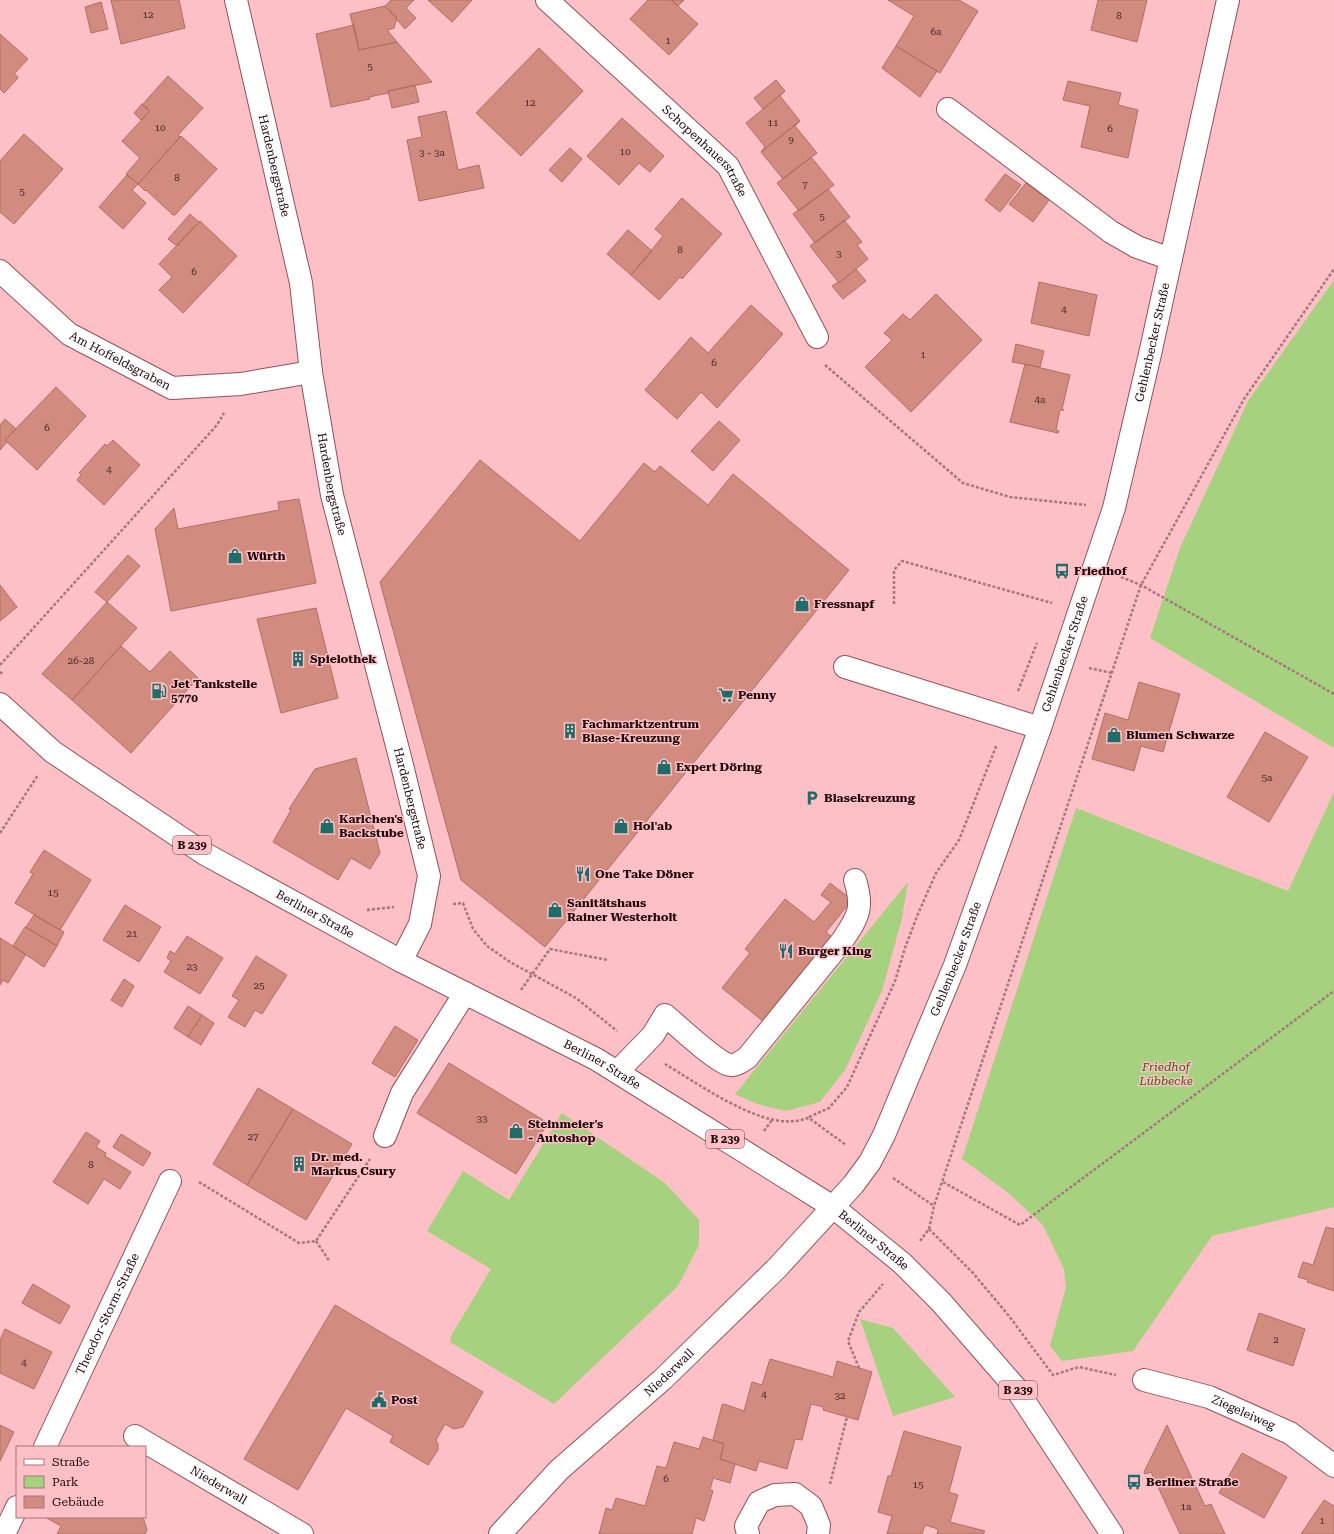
<svg xmlns="http://www.w3.org/2000/svg" width="1334" height="1534" font-family="'Roboto Serif',serif">
  <rect width="100%" height="100%" fill="#fcc0c6"/>
  <path fill="#a6d17f" d="M1334,280V748L1150,638L1180,548L1248,401Z
    M1334,792V1207L1212,1236L1133,1351L1062,1361L1050,1346L1066,1287L1064,1269L1043,1225L1007,1192L962,1159L1076,808L1288,891Z
    M908,882L902,918L882,991L845,1070L820,1102L786,1111L757,1104L735,1094Z
    M562,1113L665,1183L699,1220V1245L678,1286L554,1404L450,1342L451,1336L491,1269L427,1231L463,1171L509,1200Z
    M860,1319L893,1328L955,1397L893,1416Z"/>
  <path fill="#d18c7f" stroke="#b06e62" d="M111,0H179L185,28L121,44Z
    M391,0H414L406,8L416,18L405,29L385,6Z
    M428,0H472L452,22Z
    M648,0H671L698,24L669,55L630,19Z
    M671,0H684L678,6Z
    M888,0H959L978,11L940,73L896,46L914,16Z
    M1098,0H1147L1137,42L1091,30Z
    M101,2L108,29L91,33L85,7Z
    M385,6L397,17L394,28L387,30L397,42L359,50L350,14Z
    M354,25L359,50L397,42L432,82L388,91V93L369,97L370,99L331,107L316,34Z
    M0,34L28,59L14,74L18,77L17,79L4,93L0,89Z
    M896,46L937,71L920,97L882,68Z
    M539,48L583,91L521,156L476,113Z
    M168,76L203,108L178,135L180,137L138,184L126,174L140,158L122,141L150,111L142,105Z
    M776,80L785,91L763,109L754,98Z
    M1068,81L1121,93L1118,105L1138,110L1128,158L1081,147L1090,106L1063,100Z
    M415,85L419,102L392,108L388,91Z
    M785,91L780,96L800,121L761,152L765,147L746,123Z
    M142,104L150,111L141,120L134,113Z
    M446,111L458,170L479,165L484,188L419,201L407,140L422,137L418,117Z
    M622,118L664,156L650,172L639,163L619,185L587,156Z
    M800,121L795,126L817,153L783,179L761,152Z
    M24,134L63,169L14,224L0,212V161Z
    M181,136L217,169L175,215H173L146,190L145,191L138,184Z
    M570,148L582,159L562,182L549,170Z
    M811,157L834,185L799,211L777,183Z
    M1005,174L1021,185L1000,212L985,200Z
    M127,175L138,184L132,190L146,203L123,229L99,207Z
    M1026,183L1049,200L1033,222L1009,204Z
    M828,189L850,217L815,243L793,214Z
    M682,198L722,234L682,279L680,277L659,300L631,275L663,236L655,229Z
    M190,214L199,222L177,246L168,239Z
    M844,220L862,242L857,245L868,259L839,283L810,246Z
    M200,221L237,256L183,313L159,290L172,277L159,264Z
    M628,230L652,251L631,275L607,254Z
    M856,269L866,281L843,299L832,286L838,282L839,283Z
    M1039,282L1097,295L1089,336L1031,323Z
    M936,294L982,340L911,412L865,367L892,340L884,333L903,314L910,320Z
    M751,305L783,334L717,408L701,392L677,419L645,390L691,337L708,353Z
    M1016,344L1044,351L1040,367L1012,362Z
    M1025,364L1070,375L1062,409L1064,410H1060L1056,430L1059,431L1058,433L1010,422Z
    M56,387L86,416L37,470L5,440Z
    M5,419L16,429L5,440L7,442L0,450V425Z
    M719,421L740,440L713,471L691,451Z
    M113,440L140,465L104,505L77,480L81,475L79,473L105,444L107,446Z
    M480,460L580,541L644,463L655,472L660,466L708,505L733,474L849,570L545,947L461,880L380,582Z
    M299,499L316,583L171,611L155,529L174,508L178,529L279,510L278,502Z
    M128,555L140,566L107,602L95,592Z
    M0,585L17,607L0,621Z
    M107,602L137,628L72,700L42,674Z
    M316,608L338,698L281,713L257,619Z
    M121,646L150,672L170,651L198,678L131,753L72,700Z
    M1139,682L1180,694L1163,752L1141,746L1134,771L1092,759L1105,713L1128,720Z
    M1265,732L1308,757L1269,822L1227,797Z
    M356,758L380,853L370,869L351,858L338,880L273,842L291,810L289,809L315,769Z
    M44,850L91,880L60,930L15,903L33,874L30,872Z
    M830,883L852,900L826,932L834,939L764,1022L722,988L750,953L745,949L785,899L814,922L831,902L821,895Z
    M125,905L161,927L139,962L103,940Z
    M34,915L64,932L57,946L26,927Z
    M25,927L57,946L44,967L13,946Z
    M187,936L223,958L200,994L164,972L171,961L167,958L170,951L175,954Z
    M0,938L26,954L8,983L3,980L0,985Z
    M256,956L287,975L262,1014L255,1010L245,1027L228,1017L239,1000L232,996Z
    M124,979L134,986L122,1007L111,1000Z
    M188,1006L202,1015L188,1037L174,1028Z
    M202,1015L214,1023L201,1045L188,1037Z
    M395,1026L418,1040L395,1077L372,1063Z
    M449,1063L548,1123L516,1174L417,1113Z
    M258,1088L293,1109L247,1185L213,1164Z
    M293,1109L352,1144L306,1220L247,1185Z
    M86,1132L100,1141L96,1147L106,1153L105,1156L131,1172L120,1189L104,1179L88,1204L53,1182Z
    M121,1134L151,1153L143,1166L113,1147Z
    M1326,1227L1334,1229V1291L1307,1282L1308,1280L1298,1277L1303,1262L1313,1265Z
    M33,1284L70,1306L60,1324L22,1303Z
    M335,1305L483,1392L463,1427L454,1429L445,1424L436,1440L438,1444V1450L428,1465L390,1442L393,1436L346,1408L298,1490L244,1459Z
    M1259,1313L1305,1329L1293,1366L1247,1350Z
    M5,1329L52,1352L34,1389L0,1373V1340Z
    M770,1359L833,1377L837,1361L872,1372L858,1420L823,1410L824,1407L811,1404L802,1440L795,1439L787,1469L759,1461L756,1471L720,1459L724,1444L713,1440L722,1405L724,1404L744,1411L752,1382L762,1385Z
    M0,1425L14,1432L0,1461Z
    M1167,1425L1205,1506L1211,1504L1225,1534H1180L1151,1472L1145,1474L1144,1472Z
    M904,1431L961,1447L949,1492L958,1495L950,1522L985,1531L983,1534H937L938,1529L925,1525L922,1534H887L892,1516L878,1512L888,1476H891Z
    M703,1437L724,1444L720,1459L735,1464L730,1483L713,1478L710,1490L713,1491L704,1521L696,1518L692,1534H599L606,1508L612,1510L616,1498L645,1506L657,1466L666,1468L674,1442L699,1449Z
    M1242,1453L1287,1477L1264,1518L1219,1493Z
    M1324,1500L1334,1506V1534H1301Z
    M45,1517H143L147,1530L145,1534H57L61,1526Z"/>
  <g fill="none" stroke-linecap="round" stroke-linejoin="round">
    <g stroke="#91515a" stroke-width="24">
      <g id="minor">
        <path id="s1" d="M236,0L301,283L311,372L332,495L402,765L429,876L420,924L401,961"/>
        <path id="s2" d="M547,0L728,166L817,337"/>
        <path d="M948,109L1111,232L1137,247L1171,259"/>
        <path id="s3" d="M0,271L69,334L172,388L241,384L311,372"/>
        <path d="M845,667L1040,728"/>
        <path d="M617,1072L653,1035L665,1015C677,1025 717,1063 730,1065C736,1066 742,1061 747,1058L842,941C858,917 864,909 855,880"/>
        <path d="M385,1136L402,1093L465,993"/>
        <path id="s4" d="M1144,1380L1209,1397L1290,1433L1334,1466"/>
        <path id="s5" d="M135,1436L302,1534"/>
        <path id="s6" d="M45,1447L170,1181"/>
        <path d="M4,1534L17,1507"/>
        <path id="s7" d="M500,1534L559,1470L663,1379L777,1268L853,1185L870,1162L884,1135L955,965L1040,728L1114,508L1150,354L1228,0"/>
        <path d="M748,1534L746,1526L759,1502L775,1495L795,1494L811,1506L819,1525L818,1534"/>
      </g>
    </g>
    <g stroke="#91515a" stroke-width="24">
      <g id="major">
        <path id="s8" d="M0,704L53,752L205,854L401,961L596,1059L833,1207L902,1263L941,1302L1015,1387L1112,1534"/>
      </g>
    </g>
    <path stroke="#a5777c" stroke-width="2.5" stroke-dasharray="3 2" stroke-linecap="butt" d="M825,365L963,483L1010,497L1086,505
      M1121,577L1141,585L1334,694
      M894,604V570L902,561L1052,603
      M0,665L217,425L224,413
      M1089,668L1112,673
      M0,672L4,675
      M1018,691L1037,643
      M0,833L38,775
      M453,904L463,903L473,929L487,946L510,962L576,998L617,1031
      M367,910L394,907
      M521,990L550,949L608,960
      M665,1064C697,1083 757,1126 794,1121C799,1121 804,1119 809,1118L846,1145
      M809,1117L829,1108L847,1087L895,981L906,945L918,914L936,873L959,840L997,744
      M764,1131L772,1120
      M893,1178L934,1206
      M199,1182L299,1243L316,1241L370,1159
      M943,1182L1020,1225L1334,991
      M929,1229L973,1273L1009,1316L1053,1375L1079,1367L1116,1375
      M316,1241L330,1262
      M920,1241L929,1229L934,1206L1141,585L1244,399L1334,269
      M859,1368L848,1341L859,1312L883,1284
      M830,1484L847,1417"/>
    <use href="#minor" stroke="#fff" stroke-width="22"/>
    <use href="#major" stroke="#fff" stroke-width="22"/>
  </g>
  <defs>
    <g id="shop-bare" transform="scale(1.2)"><path d="M-5-2.5h2.3a2.7 3.5 0 0 1 5.4 0H5L5.5 6h-11ZM-1.5-2.5h3a1.5 2.3 0 0 0-3 0Z" fill="#206c69" stroke="#fcc0c6" stroke-width="2.5" paint-order="stroke"/></g>
    <g id="bus-bare" transform="scale(1.2)"><path d="M-5-6H5V4H4V6H2V4H-2V6H-4V4H-5ZM-3.5-4V0h7V-4ZM-3.5 1.2v1.5H-2V1.2ZM2 1.2v1.5H3.5V1.2Z" fill="#206c69" stroke="#fcc0c6" stroke-width="2.5" paint-order="stroke"/></g>
    <g id="building-bare" transform="scale(1.2)"><path d="M-4-6H4V6H1V3H-1V6H-4ZM-2.5-4.3h1.7v1.8h-1.7ZM.8-4.3h1.7v1.8H.8ZM-2.5-1h1.7V.8h-1.7ZM.8-1h1.7V.8H.8Z" fill="#206c69" stroke="#fcc0c6" stroke-width="2.5" paint-order="stroke"/></g>
    <g id="fuel-bare" transform="scale(1.2)"><path d="M-5.5-6h7V0h2V4h1.3V-2.5L3-4.5l.8-.8L6-3V5H2.5V1h-1V6h-7ZM-4.2-4.7v3.2H.2V-4.7Z" fill="#206c69" stroke="#fcc0c6" stroke-width="2.5" paint-order="stroke"/></g>
    <g id="supermarket-bare" transform="scale(1.2)"><path d="M-6-5.5h2.5l.6 2H6L4.5 2H-2.5L-4.4-4H-6ZM-1.5 3.2a1.3 1.3 0 1 0 .1 0ZM3 3.2a1.3 1.3 0 1 0 .1 0Z" fill="#206c69" stroke="#fcc0c6" stroke-width="2.5" paint-order="stroke"/></g>
    <g id="parking-bare" transform="scale(1.2)"><path d="M-3.5-5.5H1a3.5 3.5 0 0 1 0 7H-1V5.5H-3.5ZM-1-3.4V-.6H.8a1.4 1.4 0 0 0 0-2.8Z" fill="#206c69" stroke="#fcc0c6" stroke-width="2.5" paint-order="stroke"/></g>
    <g id="restaurant-bare" transform="scale(1.2)"><path d="M-5-6h1v4h1v-4h1v4h1v-4h1v5L-1.5 .5V6h-2V.5L-5-1ZM5-6V6H3V1.5H1.5Q1.5-4 5-6Z" fill="#206c69" stroke="#fcc0c6" stroke-width="2.5" paint-order="stroke"/></g>
    <g id="civic-bare" transform="scale(1.2)"><path d="M-.6-6.5H3V-4.5H.6V-3L4-1V1h2V6H-6V1h2V-1L-.6-3ZM-1.2 2.5V6h2.4V2.5Z" fill="#206c69" stroke="#fcc0c6" stroke-width="2.5" paint-order="stroke"/></g>
  </defs>
  <g fill-rule="evenodd">
    <use href="#shop-bare" x="235" y="556"/>
    <use href="#bus-bare" x="1062" y="571"/>
    <use href="#shop-bare" x="802" y="604"/>
    <use href="#building-bare" x="298" y="659"/>
    <use href="#fuel-bare" x="159" y="691"/>
    <use href="#supermarket-bare" x="726" y="695"/>
    <use href="#building-bare" x="570" y="731"/>
    <use href="#shop-bare" x="1114" y="735"/>
    <use href="#shop-bare" x="664" y="767"/>
    <use href="#parking-bare" x="812" y="798"/>
    <use href="#shop-bare" x="327" y="826"/>
    <use href="#shop-bare" x="621" y="826"/>
    <use href="#restaurant-bare" x="583" y="874"/>
    <use href="#shop-bare" x="555" y="910"/>
    <use href="#restaurant-bare" x="786" y="951"/>
    <use href="#shop-bare" x="516" y="1131"/>
    <use href="#building-bare" x="299" y="1164"/>
    <use href="#civic-bare" x="379" y="1400"/>
    <use href="#bus-bare" x="1134" y="1482"/>
  </g>
  <g text-anchor="middle" dominant-baseline="central" stroke-width="3" stroke-linejoin="round" paint-order="stroke">
    <g font-size="10" fill="#4c2829">
      <text x="148" y="14">12</text>
      <text x="1119" y="15">8</text>
      <text x="936" y="31">6a</text>
      <text x="668" y="40">1</text>
      <text x="370" y="66">5</text>
      <text x="530" y="102">12</text>
      <text x="773" y="122">11</text>
      <text x="160" y="127">10</text>
      <text x="1110" y="128">6</text>
      <text x="791" y="139">9</text>
      <text x="625" y="151">10</text>
      <text x="432" y="152">3 - 3a</text>
      <text x="177" y="177">8</text>
      <text x="805" y="184">7</text>
      <text x="22" y="191">5</text>
      <text x="822" y="216">5</text>
      <text x="680" y="249">8</text>
      <text x="839" y="253">3</text>
      <text x="194" y="271">6</text>
      <text x="1064" y="309">4</text>
      <text x="923" y="354">1</text>
      <text x="714" y="362">6</text>
      <text x="1040" y="399">4a</text>
      <text x="47" y="427">6</text>
      <text x="109" y="469">4</text>
      <text x="81" y="660">26-28</text>
      <text x="1267" y="777">5a</text>
      <text x="53" y="892">15</text>
      <text x="132" y="933">21</text>
      <text x="192" y="966">23</text>
      <text x="259" y="985">25</text>
      <text x="482" y="1118">33</text>
      <text x="253" y="1136">27</text>
      <text x="91" y="1164">8</text>
      <text x="1276" y="1339">2</text>
      <text x="24" y="1362">4</text>
      <text x="764" y="1394">4</text>
      <text x="840" y="1395">32</text>
      <text x="666" y="1478">6</text>
      <text x="918" y="1484">15</text>
      <text x="1186" y="1506">1a</text>
      <text x="1322" y="1520">1</text>
    </g>
    <g fill="#fcc0c6" stroke="#623e44" stroke-width="1">
      <rect x="173" y="836" width="38" height="18" rx="3"/>
      <rect x="706" y="1130" width="38" height="18" rx="3"/>
      <rect x="999" y="1381" width="38" height="18" rx="3"/>
    </g>
    <g font-size="11" font-weight="bold" fill="#20070c">
      <text x="192" y="845">B 239</text>
      <text x="725" y="1139">B 239</text>
      <text x="1018" y="1390">B 239</text>
    </g>
    <g font-size="12" fill="#20070c" stroke="#fcc0c6">
      <text stroke="none"><textPath href="#s2" startOffset="219">Schopenhauerstraße</textPath></text>
      <text stroke="none"><textPath href="#s1" startOffset="170">Hardenbergstraße</textPath></text>
      <text stroke="none"><textPath href="#s7" startOffset="1394">Gehlenbecker Straße</textPath></text>
      <text stroke="none"><textPath href="#s3" startOffset="151">Am Hoffeldsgraben</textPath></text>
      <text stroke="none"><textPath href="#s1" startOffset="494">Hardenbergstraße</textPath></text>
      <text stroke="none"><textPath href="#s7" startOffset="1070">Gehlenbecker Straße</textPath></text>
      <text stroke="none"><textPath href="#s1" startOffset="818">Hardenbergstraße</textPath></text>
      <text stroke="none"><textPath href="#s8" startOffset="380">Berliner Straße</textPath></text>
      <text stroke="none"><textPath href="#s7" startOffset="746">Gehlenbecker Straße</textPath></text>
      <text stroke="none"><textPath href="#s8" startOffset="704">Berliner Straße</textPath></text>
      <text stroke="none"><textPath href="#s8" startOffset="1028">Berliner Straße</textPath></text>
      <text stroke="none"><textPath href="#s6" startOffset="147">Theodor-Storm-Straße</textPath></text>
      <text stroke="none"><textPath href="#s7" startOffset="234">Niederwall</textPath></text>
      <text stroke="none"><textPath href="#s4" startOffset="105">Ziegeleiweg</textPath></text>
      <text stroke="none"><textPath href="#s5" startOffset="97">Niederwall</textPath></text>
    </g>
    <g font-size="12" font-weight="bold" fill="#20070c" stroke="#fcc0c6" text-anchor="start">
      <text x="247" y="556">Würth</text>
      <text x="1074" y="571">Friedhof</text>
      <text x="814" y="604">Fressnapf</text>
      <text x="310" y="659">Spielothek</text>
      <text x="171" y="684">Jet Tankstelle<tspan x="171" dy="14">5770</tspan></text>
      <text x="738" y="695">Penny</text>
      <text x="582" y="724">Fachmarktzentrum<tspan x="582" dy="14">Blase-Kreuzung</tspan></text>
      <text x="1126" y="735">Blumen Schwarze</text>
      <text x="676" y="767">Expert Döring</text>
      <text x="824" y="798">Blasekreuzung</text>
      <text x="339" y="819">Karlchen's<tspan x="339" dy="14">Backstube</tspan></text>
      <text x="633" y="826">Hol'ab</text>
      <text x="595" y="874">One Take Döner</text>
      <text x="567" y="903">Sanitätshaus<tspan x="567" dy="14">Rainer Westerholt</tspan></text>
      <text x="798" y="951">Burger King</text>
      <text x="528" y="1124">Steinmeier's<tspan x="528" dy="14">- Autoshop</tspan></text>
      <text x="311" y="1157">Dr. med.<tspan x="311" dy="14">Markus Csury</tspan></text>
      <text x="391" y="1400">Post</text>
      <text x="1146" y="1482">Berliner Straße</text>
    </g>
    <g font-size="12" font-style="italic" fill="#3d6010" stroke="#fcc0c6">
      <text x="1166" y="1067">Friedhof<tspan x="1166" dy="14">Lübbecke</tspan></text>
    </g>
  </g>
  <rect x="16" y="1446" width="130" height="72" fill="#fcc0c6" stroke="#a4767c"/>
  <rect x="24" y="1459" width="20" height="6" fill="#ffffff" stroke="#a4767c"/>
  <text x="52" y="1466" font-size="12" fill="#20070c">Straße</text>
  <rect x="24" y="1476" width="20" height="12" fill="#a6d17f" stroke="#a4767c"/>
  <text x="52" y="1486" font-size="12" fill="#20070c">Park</text>
  <rect x="24" y="1496" width="20" height="12" fill="#d18c7f" stroke="#a4767c"/>
  <text x="52" y="1506" font-size="12" fill="#20070c">Gebäude</text>
</svg>
